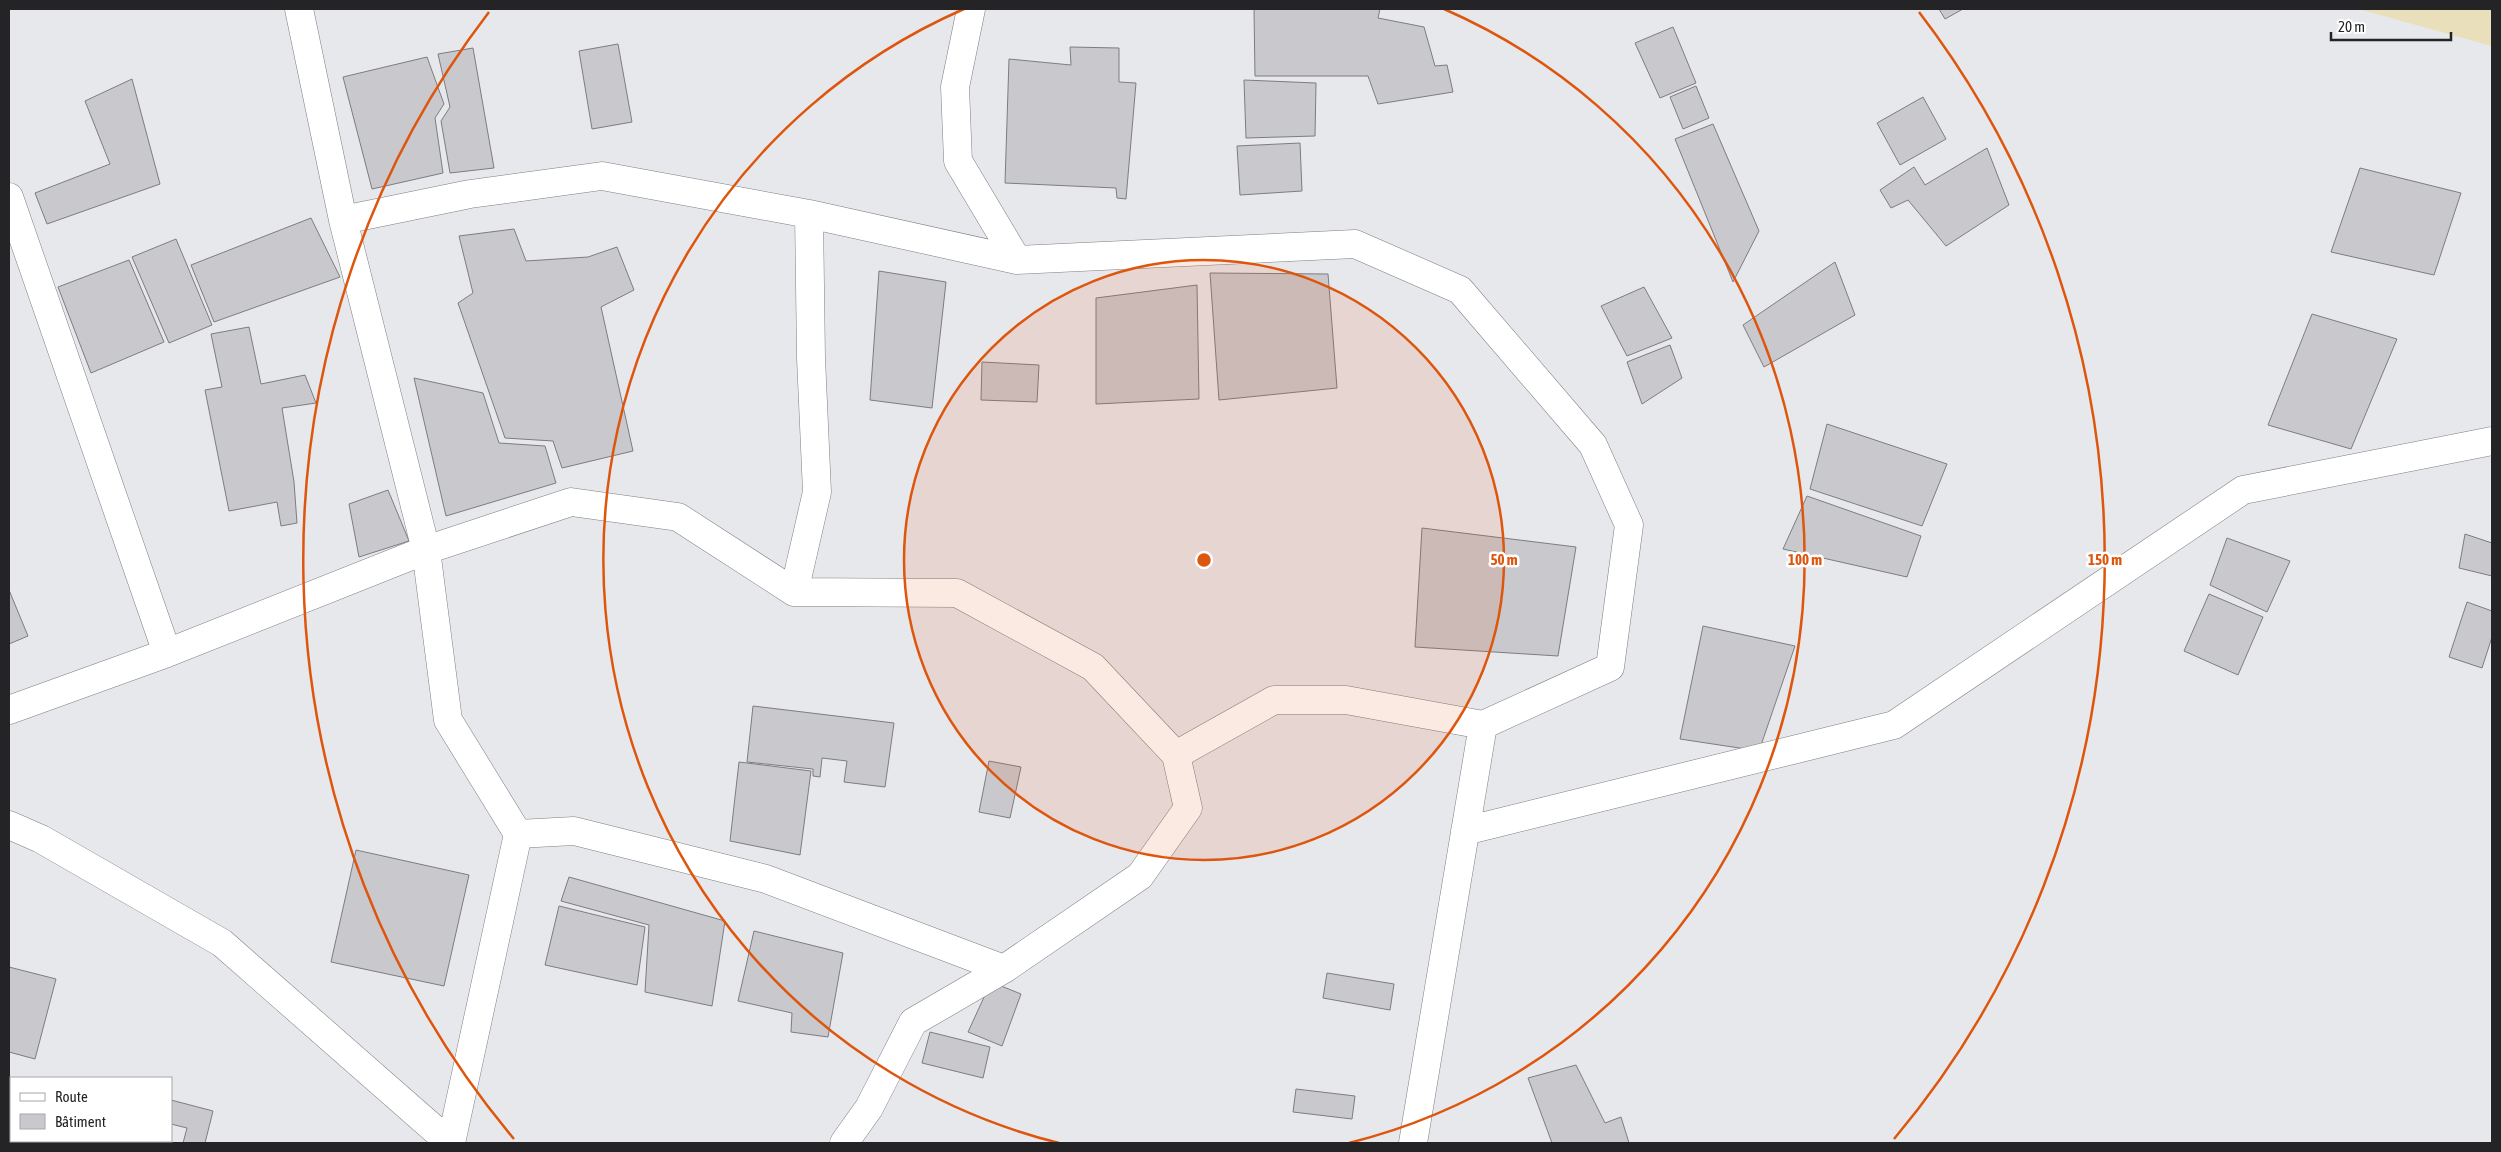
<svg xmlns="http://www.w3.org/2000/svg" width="2501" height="1152" font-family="'Asap Condensed',sans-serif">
  <rect width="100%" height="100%" fill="#e7e8ec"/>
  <path fill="#e9dfba" d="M2358,9H2492V46Z"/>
  <path fill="#c9c9cd" stroke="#7c7d80" d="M1254,9H1380L1378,18L1424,27L1435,66L1447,65L1453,92L1378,104L1368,76H1255Z
    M1939,9H1963L1945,19Z
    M1673,27L1696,83L1660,98L1635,43Z
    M618,44L632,122L592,129L579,51Z
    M1070,47L1119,48V82L1136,83L1126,199L1117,198L1116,188L1005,183L1009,59L1071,65Z
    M473,48L494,168L450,173L441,121L450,107L438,54Z
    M427,57L444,104L435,118L443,173L372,189L343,77Z
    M132,79L160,184L47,224L35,193L110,164L85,101Z
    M1244,80L1316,83L1315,136L1246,138Z
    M1696,86L1709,118L1683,129L1670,97Z
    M1923,97L1946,139L1900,165L1877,123Z
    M1713,124L1759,231L1733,282L1675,139Z
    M1300,143L1302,191L1240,195L1237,146Z
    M1987,148L2009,205L1946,246L1908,200L1891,208L1880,190L1914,167L1925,185Z
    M2360,168L2461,193L2434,275L2331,252Z
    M311,218L340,277L214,322L191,265Z
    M514,229L526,261L588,257L617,247L634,290L601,307L633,451L562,468L553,441L505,438L458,303L473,293L459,236Z
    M176,239L212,325L169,343L132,257Z
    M129,260L164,342L91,373L58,287Z
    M1835,262L1855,315L1764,367L1743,325Z
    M879,271L946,282L932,408L870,400Z
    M1210,273L1328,274L1337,388L1219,400Z
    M1197,285L1199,399L1096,404V298Z
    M1644,287L1672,338L1627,356L1601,306Z
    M2312,314L2397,339L2351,449L2268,425Z
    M249,327L261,384L305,375L316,403L282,408L294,482L297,523L281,526L277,502L229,511L205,390L222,387L211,334Z
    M1670,345L1682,378L1642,404L1627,362Z
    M982,362L1039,365L1037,402L981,400Z
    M414,378L483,393L499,443L545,446L556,483L446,516Z
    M1827,424L1947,464L1922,526L1810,489Z
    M388,490L409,541L359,557L349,504Z
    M1807,496L1921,536L1907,577L1783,549Z
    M1422,528L1576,547L1558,656L1415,647Z
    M2465,534L2492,543V576L2459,568Z
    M2227,538L2290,561L2267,612L2210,585Z
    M9,590L28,636L9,644Z
    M2209,594L2263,617L2238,675L2184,651Z
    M2467,602L2492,611V637L2482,668L2449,657Z
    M1703,626L1795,646L1759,751L1680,739Z
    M753,706L894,723L885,787L844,782L847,761L822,758L820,777L813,776V769L747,762Z
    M989,761L1021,767L1010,818L979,812Z
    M739,762L811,771L800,855L730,841Z
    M356,850L469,875L444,986L331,962Z
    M569,877L725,921L712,1006L645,992L649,925L561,901Z
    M559,906L645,927L637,985L545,965Z
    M754,931L843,953L828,1037L791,1032L792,1013L738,1001Z
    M9,967L56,979L35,1059L9,1052Z
    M1327,973L1394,984L1390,1010L1323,998Z
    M991,982L1021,994L1002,1046L968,1032Z
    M930,1032L990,1047L983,1078L922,1063Z
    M1576,1065L1605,1123L1621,1117L1629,1143H1552L1528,1078Z
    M1296,1089L1355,1096L1352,1119L1293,1112Z
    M171,1100L213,1111L205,1143H183L187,1128L171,1124Z"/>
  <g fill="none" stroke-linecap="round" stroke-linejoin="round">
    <g stroke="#7f7f83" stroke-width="29">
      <path id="minor" d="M299,9L343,220L426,550L448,720L518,834L451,1143
        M971,9L955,87L958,161L1017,260
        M9,197L167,653
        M343,220L470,194L602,176L809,214L1017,260L1355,244L1460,290L1593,445L1629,525L1610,667L1483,725L1346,700H1274L1176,755
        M794,592L817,492L811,358L809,214
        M9,710L167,653L426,550L571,502L678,517L794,592L957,593L1093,667L1176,755L1188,808L1140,876L1004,969L913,1022L869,1108L844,1143
        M9,825L41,839L222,943L450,1143
        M1465,831L1894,725L2243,490L2492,441
        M518,834L574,831L766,879L1004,969
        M1413,1143L1483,725"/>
    </g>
    <use href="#minor" stroke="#fff" stroke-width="28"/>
  </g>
  <circle cx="1204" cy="560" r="300" fill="#de560d" fill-opacity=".12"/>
  <g fill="none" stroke="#de560d" stroke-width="2.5">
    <circle cx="1204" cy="560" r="300"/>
    <path d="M1059 1143A601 601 0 0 1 964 9M1444 9A601 601 0 0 1 1349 1143"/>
    <path d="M514 1139A901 901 0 0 1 489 12M1919 12A901 901 0 0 1 1894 1139"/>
  </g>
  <circle cx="1204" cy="560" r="8" fill="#de560d" stroke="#fff" stroke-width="2.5"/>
  <g font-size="15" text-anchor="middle" font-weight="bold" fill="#de560d" stroke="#fff" stroke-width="5" stroke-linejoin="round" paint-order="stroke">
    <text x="1504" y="565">50 m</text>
    <text x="1805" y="565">100 m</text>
    <text x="2105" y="565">150 m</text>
  </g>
  <rect width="2501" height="1152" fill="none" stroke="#242426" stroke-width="20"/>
  <rect x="10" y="1077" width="162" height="65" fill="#ffffff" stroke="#a7a7a8"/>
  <rect x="20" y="1093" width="25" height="8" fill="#ffffff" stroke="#a7a7a8"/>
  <text x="55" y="1102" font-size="15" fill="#242426">Route</text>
  <rect x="20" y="1114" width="25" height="15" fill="#c9c9cd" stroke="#a7a7a8"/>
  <text x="55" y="1127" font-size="15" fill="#242426">Bâtiment</text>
  <path d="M2331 32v8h120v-8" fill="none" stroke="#242426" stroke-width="2.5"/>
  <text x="2338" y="32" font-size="15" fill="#242426" stroke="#ffffff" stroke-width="4" paint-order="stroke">20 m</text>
</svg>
